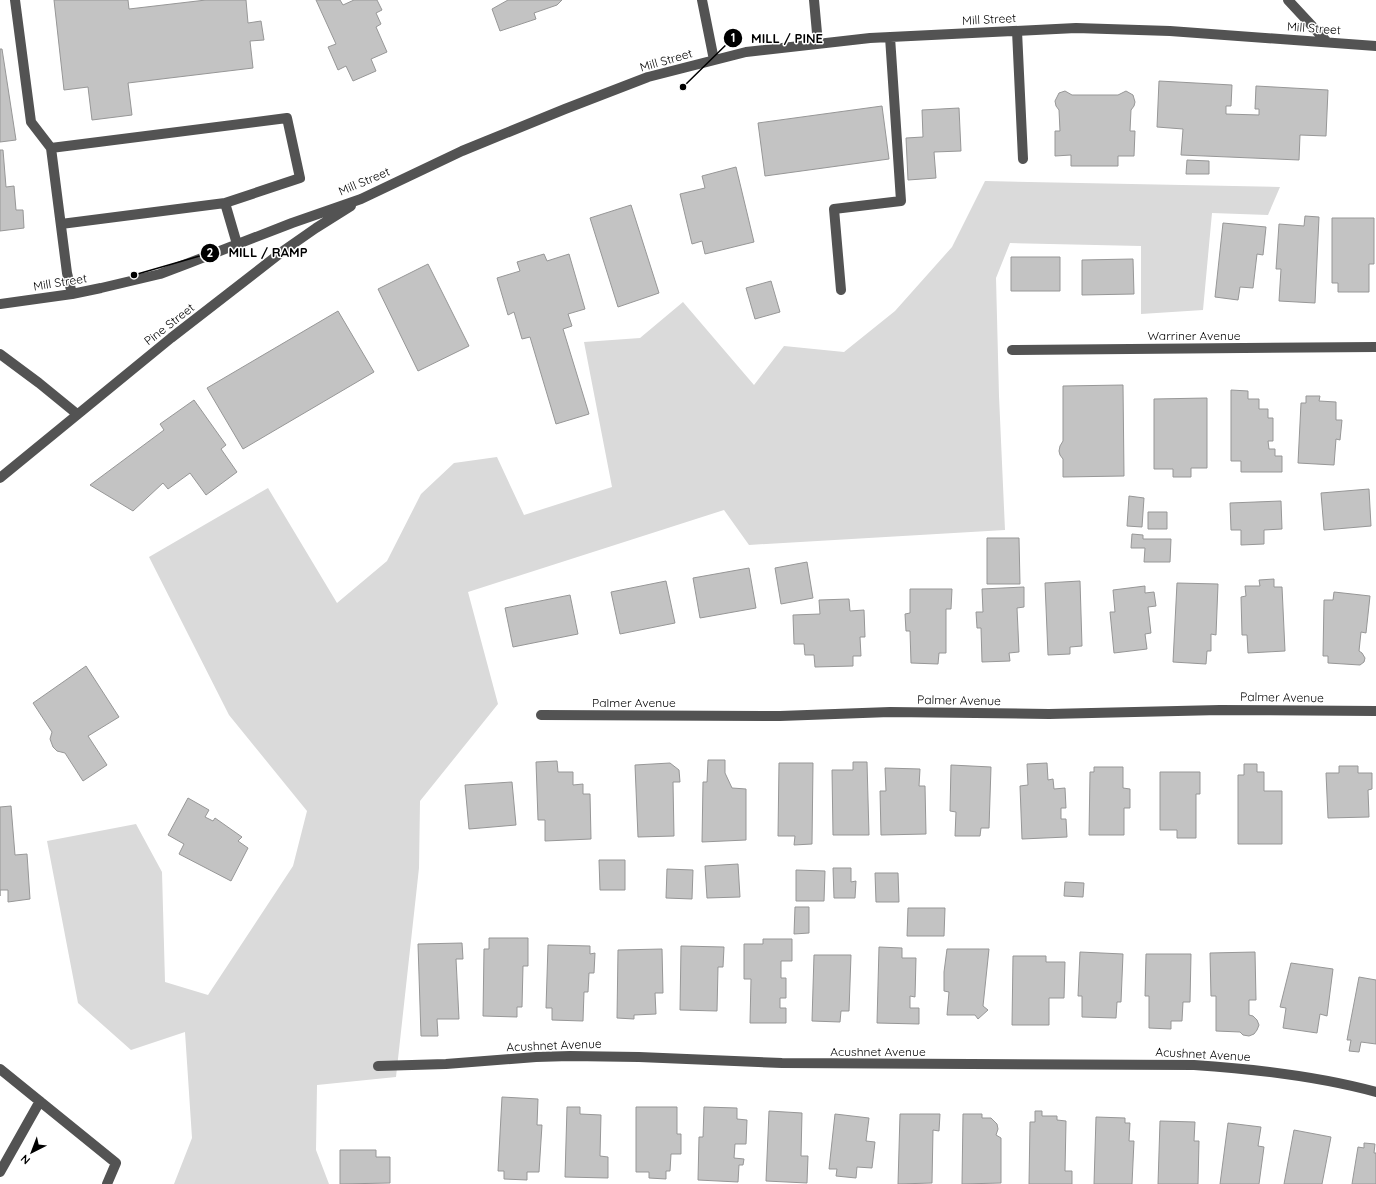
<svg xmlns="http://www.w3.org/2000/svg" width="1376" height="1184" font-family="Quicksand,sans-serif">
  <rect width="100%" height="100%" fill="#fff"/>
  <path fill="#dadada" d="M985,181L1280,187L1268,215L1212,213L1203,310L1141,314V246L1010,243L996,278L999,396L1005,530L749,545L724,510L468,592L498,704L420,801L419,868L396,1077L317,1085L316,1150L329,1184H174L192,1138L185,1032L131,1050L78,1003L47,841L136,824L162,872L165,982L208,995L293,866L307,811L229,715L149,557L268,488L337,603L387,561L421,494L454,463L497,457L524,515L612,487L584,342L640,338L683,302L754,385L784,346L844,352L895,311L952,247Z"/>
  <path fill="#c3c3c3" stroke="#979797" d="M54,0H128L129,9L206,0H246L248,23L261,21L264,40L250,41L253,68L128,83L132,115L92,120L88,87L64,90Z
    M316,0H340L343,5L354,0H377L382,10L376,13L381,24L376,27L387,52L371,59L376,71L353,81L346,66L338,70L328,47L336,44Z
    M508,0H562L557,5L534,13L536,19L500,31L492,9Z
    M0,49H2L16,140L0,142Z
    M1159,81L1232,85L1231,106H1226V114L1259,115V109H1255L1256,86L1328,90L1326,136L1300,135L1299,160L1181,155L1183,129L1157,127Z
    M1065,91L1072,95H1118L1126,91L1133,95L1135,102L1134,106L1131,110L1130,131H1135L1134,156H1118V166H1071V155L1055,156V131H1060L1059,110L1056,106L1055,101L1059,93Z
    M882,106L889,159L765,176L758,123Z
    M959,108L961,151L934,152L936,178L908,180L906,138L923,137L922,110Z
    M0,150H3L6,187L14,186L16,210H23L24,228L0,231Z
    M1187,160L1209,161V174H1186Z
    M736,167L754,242L705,254L702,241L692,244L680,194L705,188L702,176Z
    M631,205L659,293L618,307L590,218Z
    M1305,216L1319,217L1315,303L1279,301L1281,269H1276L1279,224L1304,226Z
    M1332,218H1374V264H1369V292H1338V283H1332Z
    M1223,223L1266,227L1263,255L1257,254L1253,288L1240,287L1238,300L1215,297Z
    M544,254L547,261L569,254L585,309L568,314L572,326L563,329L589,414L556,424L530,337L522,339L514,312L508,315L497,278L520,271L517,262Z
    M1011,257H1060V291H1011Z
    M1133,259L1134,294L1082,295V260Z
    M428,264L469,346L418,371L378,289Z
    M771,281L780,312L755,319L746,288Z
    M338,311L374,372L243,449L207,388Z
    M1123,385L1124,476L1063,477V459L1060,455L1059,451L1060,446L1063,441V386Z
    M1231,390L1248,391V399H1259V409H1268V418H1273V441H1268L1269,449H1275V456H1282V472H1241V461H1231Z
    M1306,396H1320L1319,401L1336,402V420H1342L1340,440L1336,439L1334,465L1298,463L1301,403H1306Z
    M1207,398V468H1191V477H1173V469H1154V399Z
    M194,400L226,445L221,449L237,472L206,495L190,473L168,489L163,483L133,511L90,485L164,430L160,424Z
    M1369,489L1371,526L1324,530L1321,493Z
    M1129,496L1144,498L1142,527L1127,526Z
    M1281,501L1282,529L1264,530V544L1241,545V530H1231L1230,503Z
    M1148,512H1167V529H1148Z
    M1132,534L1143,535V539H1171L1170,562H1144L1145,548H1131Z
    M987,538H1019L1020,584H987Z
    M807,562L813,598L781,604L775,568Z
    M749,568L756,608L700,618L693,578Z
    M1274,579V587H1282L1285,651L1248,653L1247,635H1242L1241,597L1246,596L1245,586H1260L1259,580Z
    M666,581L675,623L620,634L611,592Z
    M1080,581L1082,646L1070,647V654L1048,655L1045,583Z
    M1177,583L1218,584L1216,635L1211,634V651H1207L1206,664L1173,662Z
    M1145,586V593L1154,592L1156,606L1148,607L1151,633L1145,634L1147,649L1114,653L1110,612H1115L1113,590Z
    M1024,587V607L1017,608L1019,652L1009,653L1010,661L982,662L981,628H977L976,612H983L982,589Z
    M910,589H952L951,609H946V653H939L938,664L911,663L910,631H906L905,614L910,613Z
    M1334,592L1370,596L1366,633L1361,632L1359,651L1362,653L1365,658L1364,662L1360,665L1328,663V656H1323L1324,600H1333Z
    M570,595L578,634L513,647L505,608Z
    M849,599L850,611L864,610L865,637H860L861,656H853V666L815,667L814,655H805L804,644H794L793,615L820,614L819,600Z
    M86,666L119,717L88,736L107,765L83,781L65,753L57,751L53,747L50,739L52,732L33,703Z
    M708,760H725V773L732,788L746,789V840L702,842L703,782H707Z
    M557,761L558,772H573V785L583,784V794H590L591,839L545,841V820H538L536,762Z
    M853,762H867L869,835H833L832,770H853Z
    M670,763L679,770L680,782H673L674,836L638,837L635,765Z
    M779,763H813L812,844L794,845L795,836H778Z
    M1047,763L1048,780L1053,779L1054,789L1065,788L1066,808H1061V819H1066L1067,837L1022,839L1020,786L1028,785L1027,764Z
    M1244,764H1257V772H1264V791H1282V844H1238V775H1244Z
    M951,765L991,767L989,828H981L980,836H955L956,812L950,811Z
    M1339,766H1358V773H1372V789L1368,790L1369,817L1328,818L1326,773H1339Z
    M1094,767H1123V788L1130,789V808H1124V835H1089L1090,772H1094Z
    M885,768L920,769L919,786H925L926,834L881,835L880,791H886Z
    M1160,772H1200V794H1196V838H1177V830H1160Z
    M512,782L516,825L469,829L465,785Z
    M188,798L209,810L205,817L213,821L215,818L242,837L238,841L248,848L231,881L179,854L184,844L168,835Z
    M11,806L15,855L27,854L30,899L8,902V890H0V896V807Z
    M599,860H625V890H600Z
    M738,864L740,897L707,898L705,866Z
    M833,868H851V882L856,881L855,898H834Z
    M667,869L693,870L692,899L666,898Z
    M796,870L825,871L824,901H796Z
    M875,873H898L899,902H876Z
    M1065,882L1084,883L1083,897L1064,896Z
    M795,907H809V933L794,934Z
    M908,908H945L944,936H907Z
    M489,938H528V966H523L522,1007H517V1017L483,1016L484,949H489Z
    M763,939H792V961H781V978H786V998H780V1008H786V1023H750L751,979H744V944H763Z
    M462,943L463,959H456L459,1019H437L438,1036H421L418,944Z
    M548,945L590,946V954L595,953L594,973H589L588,992H584L583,1021L552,1020V1008H546Z
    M681,946L724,947L723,967H718L717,1011L680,1010Z
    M879,947L902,948V958H916L915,997L910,996V1008H919V1024L877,1023Z
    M662,949L663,993H655L656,1014L634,1015V1019L617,1018L618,950Z
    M947,949H989L983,1006L988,1010L978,1019L975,1015H947L949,992L944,991V972Z
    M1080,952L1123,954L1121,1002H1117L1116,1018L1082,1017V996H1078Z
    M1255,952L1256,1000H1249V1015L1253,1016L1257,1020L1259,1025L1257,1030L1254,1034L1249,1036L1243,1035L1240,1032L1216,1031V996H1211L1210,953Z
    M1146,954H1191L1190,1002H1183L1182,1021H1171V1029L1149,1028V996H1145Z
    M814,955H851L849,1011H841L840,1022L812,1021Z
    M1013,956H1046V962H1065L1064,998H1049V1025H1012Z
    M1291,963L1333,969L1327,1016L1320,1014L1317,1033L1283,1028L1286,1008L1280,1007Z
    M1359,977L1376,980V1044L1361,1042L1359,1052L1349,1051L1351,1040H1347Z
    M502,1097L538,1099L537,1125H542L539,1172H527V1180L504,1179V1171H498Z
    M567,1107H580V1114L601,1115L600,1156L608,1157V1178L565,1177Z
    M636,1107H677V1134H681V1154H671L670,1171H666V1179L649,1178V1172H636Z
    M704,1107L737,1108V1119L747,1120L746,1144H735L734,1158L744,1159L743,1165H739L738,1182L698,1180L699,1137H703Z
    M769,1111L802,1113L801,1156H808L807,1183L766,1181Z
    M1035,1111H1042V1116H1057V1120L1066,1121L1065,1171H1072V1184H1029L1030,1122H1035Z
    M835,1114L869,1118L866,1141L875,1142L872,1168L857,1167L856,1178L836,1176L837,1169H829Z
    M900,1114H940L939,1131L933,1130L932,1183L898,1184Z
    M963,1114H982V1118H991L997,1124L998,1129L996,1135L1001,1138V1183L962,1184Z
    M1096,1117L1125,1118V1123H1130L1129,1141H1134L1132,1184H1094Z
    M1160,1121L1195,1122L1194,1141H1199L1198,1184H1158Z
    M1228,1123L1261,1127L1258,1146L1264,1147L1259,1184H1220Z
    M1294,1130L1331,1137L1322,1184H1284Z
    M1364,1143L1375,1144L1374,1153H1376V1184H1352L1358,1147L1364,1148Z
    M340,1150H376V1157H390V1183L340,1184Z"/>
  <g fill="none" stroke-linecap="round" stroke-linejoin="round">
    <path stroke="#535353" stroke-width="10" d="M15,0L31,122L51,148
      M702,0L714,60
      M814,0L818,44
      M1288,0L1327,42
      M1017,31L1023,159
      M61,224L225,203
      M841,290L834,209L901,201L890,37
      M72,294L67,273L51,148L287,118L300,178L225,203L237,244
      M0,304L72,294L101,288L160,274L189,263L292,223L361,199L462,151L565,109L648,77L746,52L870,38L1076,28L1170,31L1376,46
      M1012,350L1376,347
      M0,354L39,383L77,414
      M0,478L171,338L251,276L283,251L316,228L351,206
      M541,715L780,716L890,712L1049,714L1220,710L1376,711
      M378,1066L446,1064L536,1057L570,1056L639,1057L782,1063L1194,1065C1255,1069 1317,1076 1376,1092
      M0,1069L116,1163L107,1184
      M0,1172L40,1101"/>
  </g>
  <g text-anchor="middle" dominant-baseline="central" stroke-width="3" stroke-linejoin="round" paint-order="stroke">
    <g font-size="12" fill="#000" stroke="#fff">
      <text transform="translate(989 19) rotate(-3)">Mill Street</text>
      <text transform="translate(1314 28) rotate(4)">Mill Street</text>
      <text transform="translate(666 60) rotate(-16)">Mill Street</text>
      <text transform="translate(364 181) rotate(-23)">Mill Street</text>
      <text transform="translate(60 282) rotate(-9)">Mill Street</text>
      <text transform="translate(169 324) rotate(-38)">Pine Street</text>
      <text x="1194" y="335">Warriner Avenue</text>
      <text transform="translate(1282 697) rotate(1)">Palmer Avenue</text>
      <text transform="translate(959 700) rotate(1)">Palmer Avenue</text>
      <text x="634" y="702">Palmer Avenue</text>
      <text transform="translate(554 1045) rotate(-2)">Acushnet Avenue</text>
      <text x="878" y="1051">Acushnet Avenue</text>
      <text transform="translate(1203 1054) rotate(3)">Acushnet Avenue</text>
    </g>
  </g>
  <path fill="none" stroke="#000" stroke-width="1.5" d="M683 87L733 38M134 275L210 253"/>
  <g fill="#000" stroke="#fff" stroke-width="1.5">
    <circle cx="683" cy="87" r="4"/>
    <circle cx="134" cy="275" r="4"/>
    <circle cx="733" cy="38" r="10"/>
    <circle cx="210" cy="253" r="10"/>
  </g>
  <g font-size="12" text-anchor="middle" font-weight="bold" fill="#fff">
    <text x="733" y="42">1</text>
    <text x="210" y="257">2</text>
  </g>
  <g font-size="13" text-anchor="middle" font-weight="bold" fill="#000" stroke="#fff" stroke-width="3" stroke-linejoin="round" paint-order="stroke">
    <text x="787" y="43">MILL / PINE</text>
    <text x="268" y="257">MILL / RAMP</text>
  </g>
  <g transform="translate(32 1152) rotate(222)" stroke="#ffffff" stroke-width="3" paint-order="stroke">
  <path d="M0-3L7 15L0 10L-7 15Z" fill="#000000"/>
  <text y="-6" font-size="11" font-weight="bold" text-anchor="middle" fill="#000000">N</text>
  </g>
</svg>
